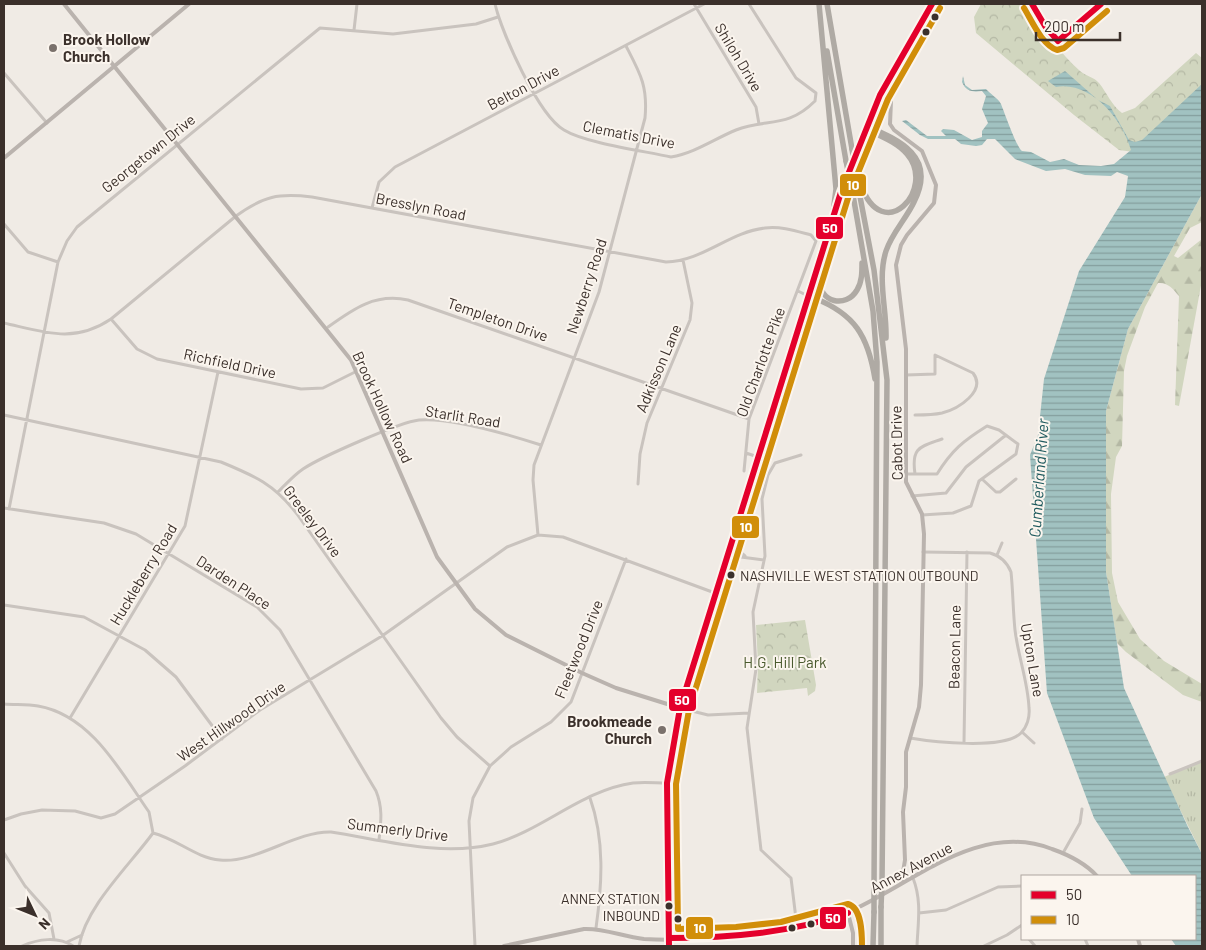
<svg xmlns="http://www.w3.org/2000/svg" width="1206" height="950" font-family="Barlow,sans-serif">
  <defs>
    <pattern id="grass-tufts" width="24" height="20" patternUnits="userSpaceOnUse" patternTransform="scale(1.25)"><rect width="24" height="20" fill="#d1d6bf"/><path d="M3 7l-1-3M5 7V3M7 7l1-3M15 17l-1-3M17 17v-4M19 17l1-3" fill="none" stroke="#b4b8a4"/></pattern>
    <pattern id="forest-firs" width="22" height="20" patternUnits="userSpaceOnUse" patternTransform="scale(1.25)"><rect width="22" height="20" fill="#d1d6bf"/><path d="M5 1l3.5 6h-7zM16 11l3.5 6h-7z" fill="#b4b8a4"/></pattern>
    <pattern id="park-crowns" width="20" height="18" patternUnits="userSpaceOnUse" patternTransform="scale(1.25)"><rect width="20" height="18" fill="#d1d6bf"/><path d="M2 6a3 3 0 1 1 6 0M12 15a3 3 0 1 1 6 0" fill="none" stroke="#b4b8a4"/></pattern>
    <pattern id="water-rules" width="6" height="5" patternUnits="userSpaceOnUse" patternTransform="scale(1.25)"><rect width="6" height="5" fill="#a1c2c1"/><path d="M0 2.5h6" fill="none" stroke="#849e9d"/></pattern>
  </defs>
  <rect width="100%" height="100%" fill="#f0ebe5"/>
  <path fill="url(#grass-tufts)" d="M1202,761V854L1164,777Z"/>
  <path fill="url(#forest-firs)" d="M1202,194V222L1190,228L1174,256L1178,258L1202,239V280L1179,406L1175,405L1179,296C1173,289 1168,282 1158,283L1145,307L1127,356L1124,371L1122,446L1116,457L1111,494L1112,573L1118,602L1140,639L1164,661L1202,684V702L1183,695L1126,652L1117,643L1106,572V411L1128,329Z"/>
  <path fill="url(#park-crowns)" d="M981,4H1029C1041,27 1060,53 1080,71C1086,76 1094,77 1099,83C1107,93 1112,106 1122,113L1135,108L1196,53L1202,58V86L1134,152L1119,150L1074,115L976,33L974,17Z
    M805,620L816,685L815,691L808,696L807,688L757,693L758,664L756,625Z"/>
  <path fill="url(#water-rules)" d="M1065,71L1098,100L1110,106L1129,140L1135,142L1142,140L1202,84V194L1128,329L1106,411V572L1124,688L1188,827L1202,854V946H1176L1171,939H1195V876H1132L1094,818L1047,693L1030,455L1038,435L1044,379L1079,271L1125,197L1128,176L1117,172L1111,176L1085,175L1065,169L1046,171L1015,159L995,139H987L982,145L976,146L961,144L955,139H928L920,135L902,121L906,120L927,136H946L941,131L943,129L954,130L972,140L982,137V131L988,123L982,109L986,96L982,91C973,92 966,92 962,82L963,76L965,85L972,90L986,89C990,94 998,98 1001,104C1005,114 1016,146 1022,151L1031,152L1050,162L1064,159L1079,165L1101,166L1114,164L1131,150C1122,119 1091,81 1056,87L1048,81Z"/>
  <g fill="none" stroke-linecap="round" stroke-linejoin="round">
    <path stroke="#c9c3be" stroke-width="3" d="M495,4C502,33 538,115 564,130C585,143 644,151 671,157C695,153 714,139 736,130C767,118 787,129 815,101L816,93L796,78L749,4
      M694,4L756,107L759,124
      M354,30L357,4
      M4,73L47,123
      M372,208L379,182L395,167L704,4
      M4,224L28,252L58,262
      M798,291L808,296
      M111,319L137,349L157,359L301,389L323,388L357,371
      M4,323C44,332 74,344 111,319L236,216C264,196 278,193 312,197L666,262C703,261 729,232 765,228C781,226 796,231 811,235L816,241L749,419L744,471
      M328,327C353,309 375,293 408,300L749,419
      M906,375L935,374V355L973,373C987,391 958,409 942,413C933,415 924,415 915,415
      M4,415L221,462C255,476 274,484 297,514L441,718L457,737L490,766
      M746,453L758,457
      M906,474H937C952,450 963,441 987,426L999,430L1018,444L1016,454L979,481L971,506L953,513L922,515
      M915,474C911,447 920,447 942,439
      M982,479L996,492H1000L1016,479
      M638,484L640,454L647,423L690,320L692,303L683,260
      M278,492C286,484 294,475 303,469C321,457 400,422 419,420C451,417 510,435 541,445
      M912,496L946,493L966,467L1006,435
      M4,508L104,523L136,534L257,607L280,630L376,791C383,808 381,822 379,840
      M9,509L58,262L67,241L77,227L320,28L393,34L476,24L498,17
      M538,535L533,480L534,465L599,292L645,118C648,86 640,73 626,46
      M732,540L738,550L745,556
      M997,555L1002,543
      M724,569L741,557L764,560
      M4,605L84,617L145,650L176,677L222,739
      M4,704C15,705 27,704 38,706C91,715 121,772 149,812L153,833C129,866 86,906 79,946
      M680,708L708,715L749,713
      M70,718L185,526L218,372
      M1022,732L1034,743
      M910,738C933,742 1004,750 1021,733C1027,727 1030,717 1029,708C1028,682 1018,656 1015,630C1013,611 1013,591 1011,572C1007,562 1001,556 990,553L923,552
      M964,742L967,552
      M1170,774L1202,761
      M590,798C605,840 602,885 596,928
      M4,820L21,814L42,810L75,811L101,818L115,814L185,766L260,710L382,636L507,547L538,535L563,537L715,593
      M153,833C177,839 196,858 220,860C255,864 295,831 331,832C383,840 441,857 493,844C542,831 582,790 633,783C644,782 656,783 667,783
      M4,853L25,886L49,913L54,939
      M1063,853L1080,823L1082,809
      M913,878C922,901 918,922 917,946
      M919,913L946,910L998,887L1022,886
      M797,927L791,878L761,850L747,728L756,669L753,612L765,556L762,499L768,475L775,463L801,455
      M1029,939L1035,946
      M1085,939L1088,946
      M67,942L82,935
      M22,946C38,939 58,936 73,946
      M475,946L469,821L473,798L490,766L511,747L551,722L571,702L626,559
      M984,946L1007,935L1022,925"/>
    <path stroke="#bab3ae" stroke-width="4" d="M64,4L351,360L437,557L475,609L506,635L582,673L616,688L680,708
      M882,91L891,101L890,124L894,130L922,151L936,185L934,203L907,235L901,245L896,265L906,349V482L922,514L924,534L921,685L919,707L906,752V787L903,812L905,860L901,884
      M4,158L189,4
      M848,913L853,933V946
      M1138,939L1140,946
      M504,946L584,929C605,928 623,937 644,939C694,942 746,935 795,927C813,924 830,921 846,913C912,885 977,820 1052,849C1069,855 1085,863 1097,876"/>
    <path stroke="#b8b1ad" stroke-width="4.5" d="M836,208L880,95L932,4
      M791,359L802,336L846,195L898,66
      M669,946L667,783L680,708L832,220"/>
    <path stroke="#afaaa4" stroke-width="5.5" d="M819,4L836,189L832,221
      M827,4L852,149
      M827,51L846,161
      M866,126C900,140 937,157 914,202C906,219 892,233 886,251C877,279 887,310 886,338
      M861,185C883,247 937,189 907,154C898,143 883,137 870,131
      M858,186L874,270L887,380L882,884
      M853,195L873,311L877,362L874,888
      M820,281C819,302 846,309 857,290C862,282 862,272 862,263
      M814,298C855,314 868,336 875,379
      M873,946L874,912
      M881,946V907"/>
    <path stroke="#afaaa4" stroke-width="5.5" d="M852,149L858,186
      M846,161L853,195
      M881,907L882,884
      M874,912V888"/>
    <g stroke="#fbf5ee" stroke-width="10">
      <path id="bus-1" d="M1032,4L1045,26L1058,41
        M1058,41L1101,4
        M669,938C730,938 790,933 848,913
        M669,946L667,783L680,708L841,192L880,95L932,4"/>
    </g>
    <g stroke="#fbf5ee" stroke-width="10">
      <path id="bus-2" d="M1024,8C1032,21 1042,45 1057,50L1064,48L1107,11
        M862,946C862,934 862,908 848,904L781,922L736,927L678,929L676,784L689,710L849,195L888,99L940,8"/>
    </g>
    <use href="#bus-1" stroke="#e4002b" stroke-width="6"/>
    <use href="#bus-2" stroke="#d18e09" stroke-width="6"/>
  </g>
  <g fill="#3b302b" stroke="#fbf5ee" stroke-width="2">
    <circle cx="935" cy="17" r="4.5"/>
    <circle cx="926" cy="32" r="4.5"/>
    <circle cx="731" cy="575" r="4.5"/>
    <circle cx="669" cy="906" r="4.5"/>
    <circle cx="678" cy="919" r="4.5"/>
    <circle cx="811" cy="924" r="4.5"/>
    <circle cx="792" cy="928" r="4.5"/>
  </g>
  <g fill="#7a716c" stroke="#fbf5ee" stroke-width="2">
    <circle cx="53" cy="48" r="5"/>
    <circle cx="662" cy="730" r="5"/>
  </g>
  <g text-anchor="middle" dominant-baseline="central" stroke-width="4" stroke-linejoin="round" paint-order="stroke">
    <g font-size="14" fill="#3b302b" stroke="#fbf5ee" text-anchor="start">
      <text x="740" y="575">NASHVILLE WEST STATION OUTBOUND</text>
      <text x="660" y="898" text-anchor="end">ANNEX STATION<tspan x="660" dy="17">INBOUND</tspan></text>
    </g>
    <g font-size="15" font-weight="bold" fill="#3b302b" stroke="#fbf5ee" text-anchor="start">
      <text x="63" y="39">Brook Hollow<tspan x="63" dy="17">Church</tspan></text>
      <text x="652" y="721" text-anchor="end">Brookmeade<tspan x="652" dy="17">Church</tspan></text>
    </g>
    <g font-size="15" fill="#3b302b" stroke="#fbf5ee">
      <text transform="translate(739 57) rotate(59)">Shiloh Drive</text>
      <text transform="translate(523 87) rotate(-28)">Belton Drive</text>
      <text transform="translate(629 134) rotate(11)">Clematis Drive</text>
      <text transform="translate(148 153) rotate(-39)">Georgetown Drive</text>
      <text transform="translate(421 206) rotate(11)">Bresslyn Road</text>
      <text transform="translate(586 286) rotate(-72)">Newberry Road</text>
      <text transform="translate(498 319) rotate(19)">Templeton Drive</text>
      <text transform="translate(760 362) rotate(-70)">Old Charlotte Pike</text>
      <text transform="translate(230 363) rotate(12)">Richfield Drive</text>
      <text transform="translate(658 368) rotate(-67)">Adkisson Lane</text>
      <text transform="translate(383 407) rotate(65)">Brook Hollow Road</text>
      <text transform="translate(463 416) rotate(9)">Starlit Road</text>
      <text transform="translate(896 443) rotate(-91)">Cabot Drive</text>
      <text transform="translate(313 521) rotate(53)">Greeley Drive</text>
      <text transform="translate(143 574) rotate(-59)">Huckleberry Road</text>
      <text transform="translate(234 582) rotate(33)">Darden Place</text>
      <text transform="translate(954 647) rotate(-89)">Beacon Lane</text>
      <text transform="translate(578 649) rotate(-68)">Fleetwood Drive</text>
      <text transform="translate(1033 660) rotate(80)">Upton Lane</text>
      <text transform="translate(231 721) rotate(-35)">West Hillwood Drive</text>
      <text transform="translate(398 829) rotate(7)">Summerly Drive</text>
      <text transform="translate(911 867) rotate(-28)">Annex Avenue</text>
    </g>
    <g font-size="15" fill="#4a5a2e" stroke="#fbf5ee">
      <text x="785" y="662">H.G. Hill Park</text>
    </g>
    <g font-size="16" font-style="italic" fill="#1f5a5e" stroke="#fbf5ee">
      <text transform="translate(1038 478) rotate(-86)">Cumberland River</text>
    </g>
  </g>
  <g stroke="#fbf5ee" stroke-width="2">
    <rect x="839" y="173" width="28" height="24" rx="5" fill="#d18e09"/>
    <rect x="815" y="216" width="29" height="24" rx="5" fill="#e4002b"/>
    <rect x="731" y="515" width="29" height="24" rx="5" fill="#d18e09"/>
    <rect x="668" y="688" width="29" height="24" rx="5" fill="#e4002b"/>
    <rect x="819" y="906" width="28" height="24" rx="5" fill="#e4002b"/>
    <rect x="685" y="916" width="29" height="24" rx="5" fill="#d18e09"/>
  </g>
  <g font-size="14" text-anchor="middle" font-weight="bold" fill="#fff">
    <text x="853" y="190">10</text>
    <text x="830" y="233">50</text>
    <text x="746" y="532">10</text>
    <text x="682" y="705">50</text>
    <text x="833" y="923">50</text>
    <text x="700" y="933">10</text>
  </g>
  <rect width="1206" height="950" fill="none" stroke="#3b302b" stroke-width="10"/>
  <rect x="1021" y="875" width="175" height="65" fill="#fbf5ee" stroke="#aea6a0"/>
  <rect x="1031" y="891" width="25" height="8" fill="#e4002b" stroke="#aea6a0"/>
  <text x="1066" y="900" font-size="15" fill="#3b302b">50</text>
  <rect x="1031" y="916" width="25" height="8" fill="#d18e09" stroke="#aea6a0"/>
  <text x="1066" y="925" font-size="15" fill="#3b302b">10</text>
  <g transform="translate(35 915) rotate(133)" stroke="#fbf5ee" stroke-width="4" paint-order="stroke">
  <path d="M0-4L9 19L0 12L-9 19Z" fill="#3b302b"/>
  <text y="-8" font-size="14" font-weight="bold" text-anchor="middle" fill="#3b302b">N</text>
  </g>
  <path d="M1036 32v8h84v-8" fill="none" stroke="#3b302b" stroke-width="2.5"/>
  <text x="1044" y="32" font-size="15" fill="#3b302b" stroke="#fbf5ee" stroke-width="4" paint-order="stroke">200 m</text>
</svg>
